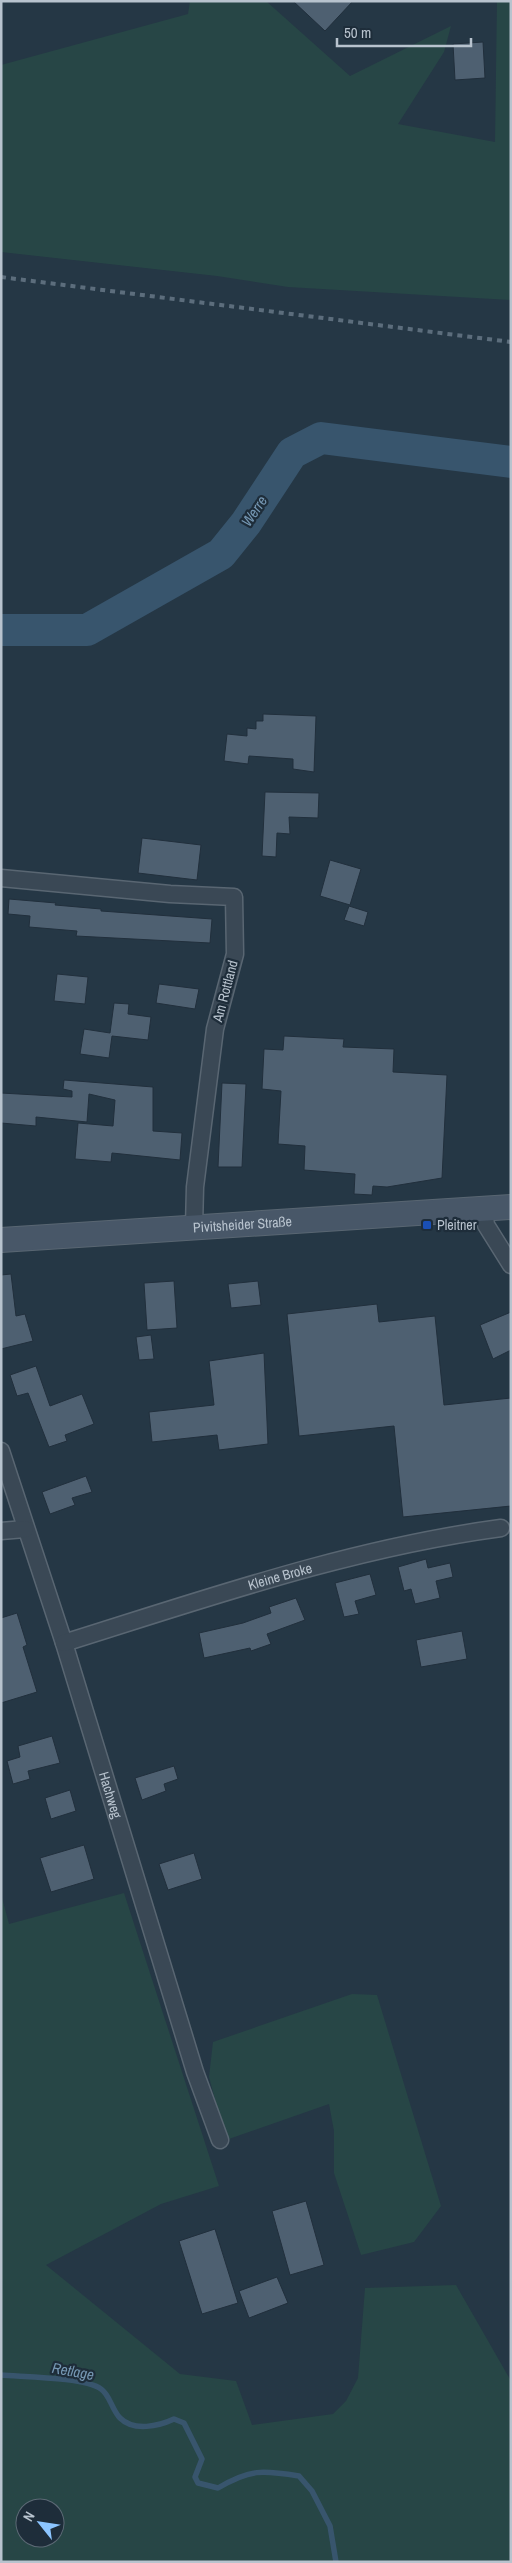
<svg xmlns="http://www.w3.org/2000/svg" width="512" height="2563" font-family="'Archivo Narrow',sans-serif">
  <rect width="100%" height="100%" fill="#253745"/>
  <path fill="#274646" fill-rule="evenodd" d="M190,1H266L350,76L451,26L444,52L398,124L495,142L497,1H511V300L288,287L217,276L1,252V65L188,14Z
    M124,1893L219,2186L161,2204L46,2265L180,2374L236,2381L252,2425L333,2414L346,2401L358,2378L365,2288L456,2285L511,2381V2562H1V1894L9,1924ZM25,2508H55V2538H25Z
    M352,1994L377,1995L441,2206L414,2242L361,2255L334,2173V2131L329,2104L226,2140L209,2077L213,2042Z"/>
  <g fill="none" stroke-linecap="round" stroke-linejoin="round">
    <path stroke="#38556d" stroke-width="5.5" d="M1,2375C23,2377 84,2377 101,2389C110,2395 112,2410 120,2418C134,2432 159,2426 174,2419L184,2423L202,2459L195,2477L198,2483L218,2488C250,2469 262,2470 299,2476L312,2491L330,2526L336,2562"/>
    <path stroke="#38556d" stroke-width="32" d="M1,630H87L221,554L246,523L292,453L321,438L511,462"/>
  </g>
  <path fill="#4e6071" stroke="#212f3c" d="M293,1H353L325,31Z
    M483,42L485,78L455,80L453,44Z
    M263,714L316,716L314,772L293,769V759L249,756L248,764L224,761L227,734L247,736V728L256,729V721H263Z
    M265,792L319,793L318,818L289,817L290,834L277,833L276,857L262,856Z
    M142,838L201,845L197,880L138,873Z
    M330,860L361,869L350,905L320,896Z
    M9,899L56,903L55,905L101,909V911L212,919L210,943L76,936L77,931L29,927L30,916L8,914Z
    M349,906L368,912L364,926L344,920Z
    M57,974L88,977L85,1004L54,1001Z
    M159,984L199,989L195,1009L156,1003Z
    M114,1003L129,1004L128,1014L151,1017L148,1040L112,1036L109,1058L80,1054L84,1029L110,1033Z
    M284,1036L344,1039L343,1047L394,1049L393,1072L447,1075L442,1178L387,1187L373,1186L372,1195L354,1194L355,1174L304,1170L305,1146L278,1144L281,1091L262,1089L264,1049L283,1050Z
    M64,1080L153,1087V1131L182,1133L180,1160L112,1153L111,1162L75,1159L78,1123L113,1126L115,1100L89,1094L87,1122L36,1117V1126L1,1123V1093L72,1097V1091L63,1089Z
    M222,1083L246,1084L242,1167H218Z
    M11,1274L16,1316L25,1314L33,1341L1,1349V1275Z
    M174,1281L177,1328L147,1330L144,1283Z
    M258,1281L261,1305L231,1308L228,1284Z
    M377,1304L379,1322L435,1316L444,1405L511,1398V1506L403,1517L394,1426L299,1436L287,1314Z
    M511,1312V1350L493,1359L480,1325Z
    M151,1335L154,1359L139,1360L136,1337Z
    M264,1353L268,1444L219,1450L217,1435L152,1442L149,1412L214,1405L209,1361Z
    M36,1366L50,1406L82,1394L94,1424L65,1435L67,1441L49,1447L28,1393L17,1396L10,1375Z
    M86,1476L92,1492L72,1498L75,1505L50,1514L42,1492Z
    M426,1559L428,1568L450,1563L453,1577L436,1581L440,1598L415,1604L411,1589L404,1591L398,1567Z
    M370,1574L376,1595L355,1601L359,1614L344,1617L335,1583Z
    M296,1598L305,1620L267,1634L271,1644L251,1651L250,1648L204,1658L199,1633L243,1623L271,1613L269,1607Z
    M17,1613L27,1645L23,1647L37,1692L1,1703V1618Z
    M462,1631L467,1659L421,1667L416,1640Z
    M52,1736L60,1763L28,1771L30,1779L13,1784L7,1761L20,1757L18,1746Z
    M174,1766L178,1779L164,1784L166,1791L142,1800L135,1778Z
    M70,1790L76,1811L51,1819L45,1798Z
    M84,1845L94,1879L51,1892L40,1858Z
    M194,1853L202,1879L168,1890L159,1864Z
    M306,2201L324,2265L290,2275L272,2211Z
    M215,2229L238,2303L202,2314L179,2241Z
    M277,2277L288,2303L249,2318L239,2291Z"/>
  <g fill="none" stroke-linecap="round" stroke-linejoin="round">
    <g stroke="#596672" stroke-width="19">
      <g id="street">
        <path d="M1,878L170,894L234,897L235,954L215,1029L195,1187L194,1227"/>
        <path d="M484,1209L486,1225L511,1265"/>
        <path id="s1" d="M1,1451L64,1643L195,2072L220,2140"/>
        <path d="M1,1531L25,1529"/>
        <path id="s2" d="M64,1643C208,1598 351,1548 501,1528"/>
      </g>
    </g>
    <g stroke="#596672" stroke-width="26">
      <g id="secondary">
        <path id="s3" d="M1,1240L511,1207"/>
      </g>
    </g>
    <use href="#street" stroke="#3a4855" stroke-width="16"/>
    <use href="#secondary" stroke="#485768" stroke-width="24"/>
    <path stroke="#5c6d7c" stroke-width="4" stroke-dasharray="5 5" stroke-linecap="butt" d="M1,277L511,342"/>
  </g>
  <rect fill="#1a4fb4" stroke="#1e2d3a" stroke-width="2" x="422" y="1220" width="10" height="10" rx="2.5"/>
  <g text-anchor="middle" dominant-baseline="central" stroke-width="4.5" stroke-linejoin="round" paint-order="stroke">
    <g font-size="14" fill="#b8c3ce" stroke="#1e2d3a">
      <text transform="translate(225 991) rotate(-75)">Am Rottland</text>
      <text stroke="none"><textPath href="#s3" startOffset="242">Pivitsheider Straße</textPath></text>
      <text stroke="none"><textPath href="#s2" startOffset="226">Kleine Broke</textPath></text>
      <text stroke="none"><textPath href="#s1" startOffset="361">Hachweg</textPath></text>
    </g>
    <g font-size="14" fill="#b8c3ce" stroke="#1e2d3a" text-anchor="start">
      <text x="437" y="1225">Pleitner</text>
    </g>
    <g font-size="15" font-style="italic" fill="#7597b3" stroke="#1e2d3a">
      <text transform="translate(254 511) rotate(-56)">Werre</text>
      <text transform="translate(73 2371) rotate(10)">Retlage</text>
    </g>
  </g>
  <rect width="512" height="2563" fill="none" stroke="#b8c3ce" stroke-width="5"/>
  <g transform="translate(40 2523) rotate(300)"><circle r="24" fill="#1e2d3a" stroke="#5c6975"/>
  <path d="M0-4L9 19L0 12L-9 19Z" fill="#8cc5ff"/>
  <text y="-8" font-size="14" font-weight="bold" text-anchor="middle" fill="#b8c3ce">N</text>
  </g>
  <path d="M337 38v8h134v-8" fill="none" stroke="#b8c3ce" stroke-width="2.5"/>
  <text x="344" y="38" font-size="15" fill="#b8c3ce" stroke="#1e2d3a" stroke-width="4" paint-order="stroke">50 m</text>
</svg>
